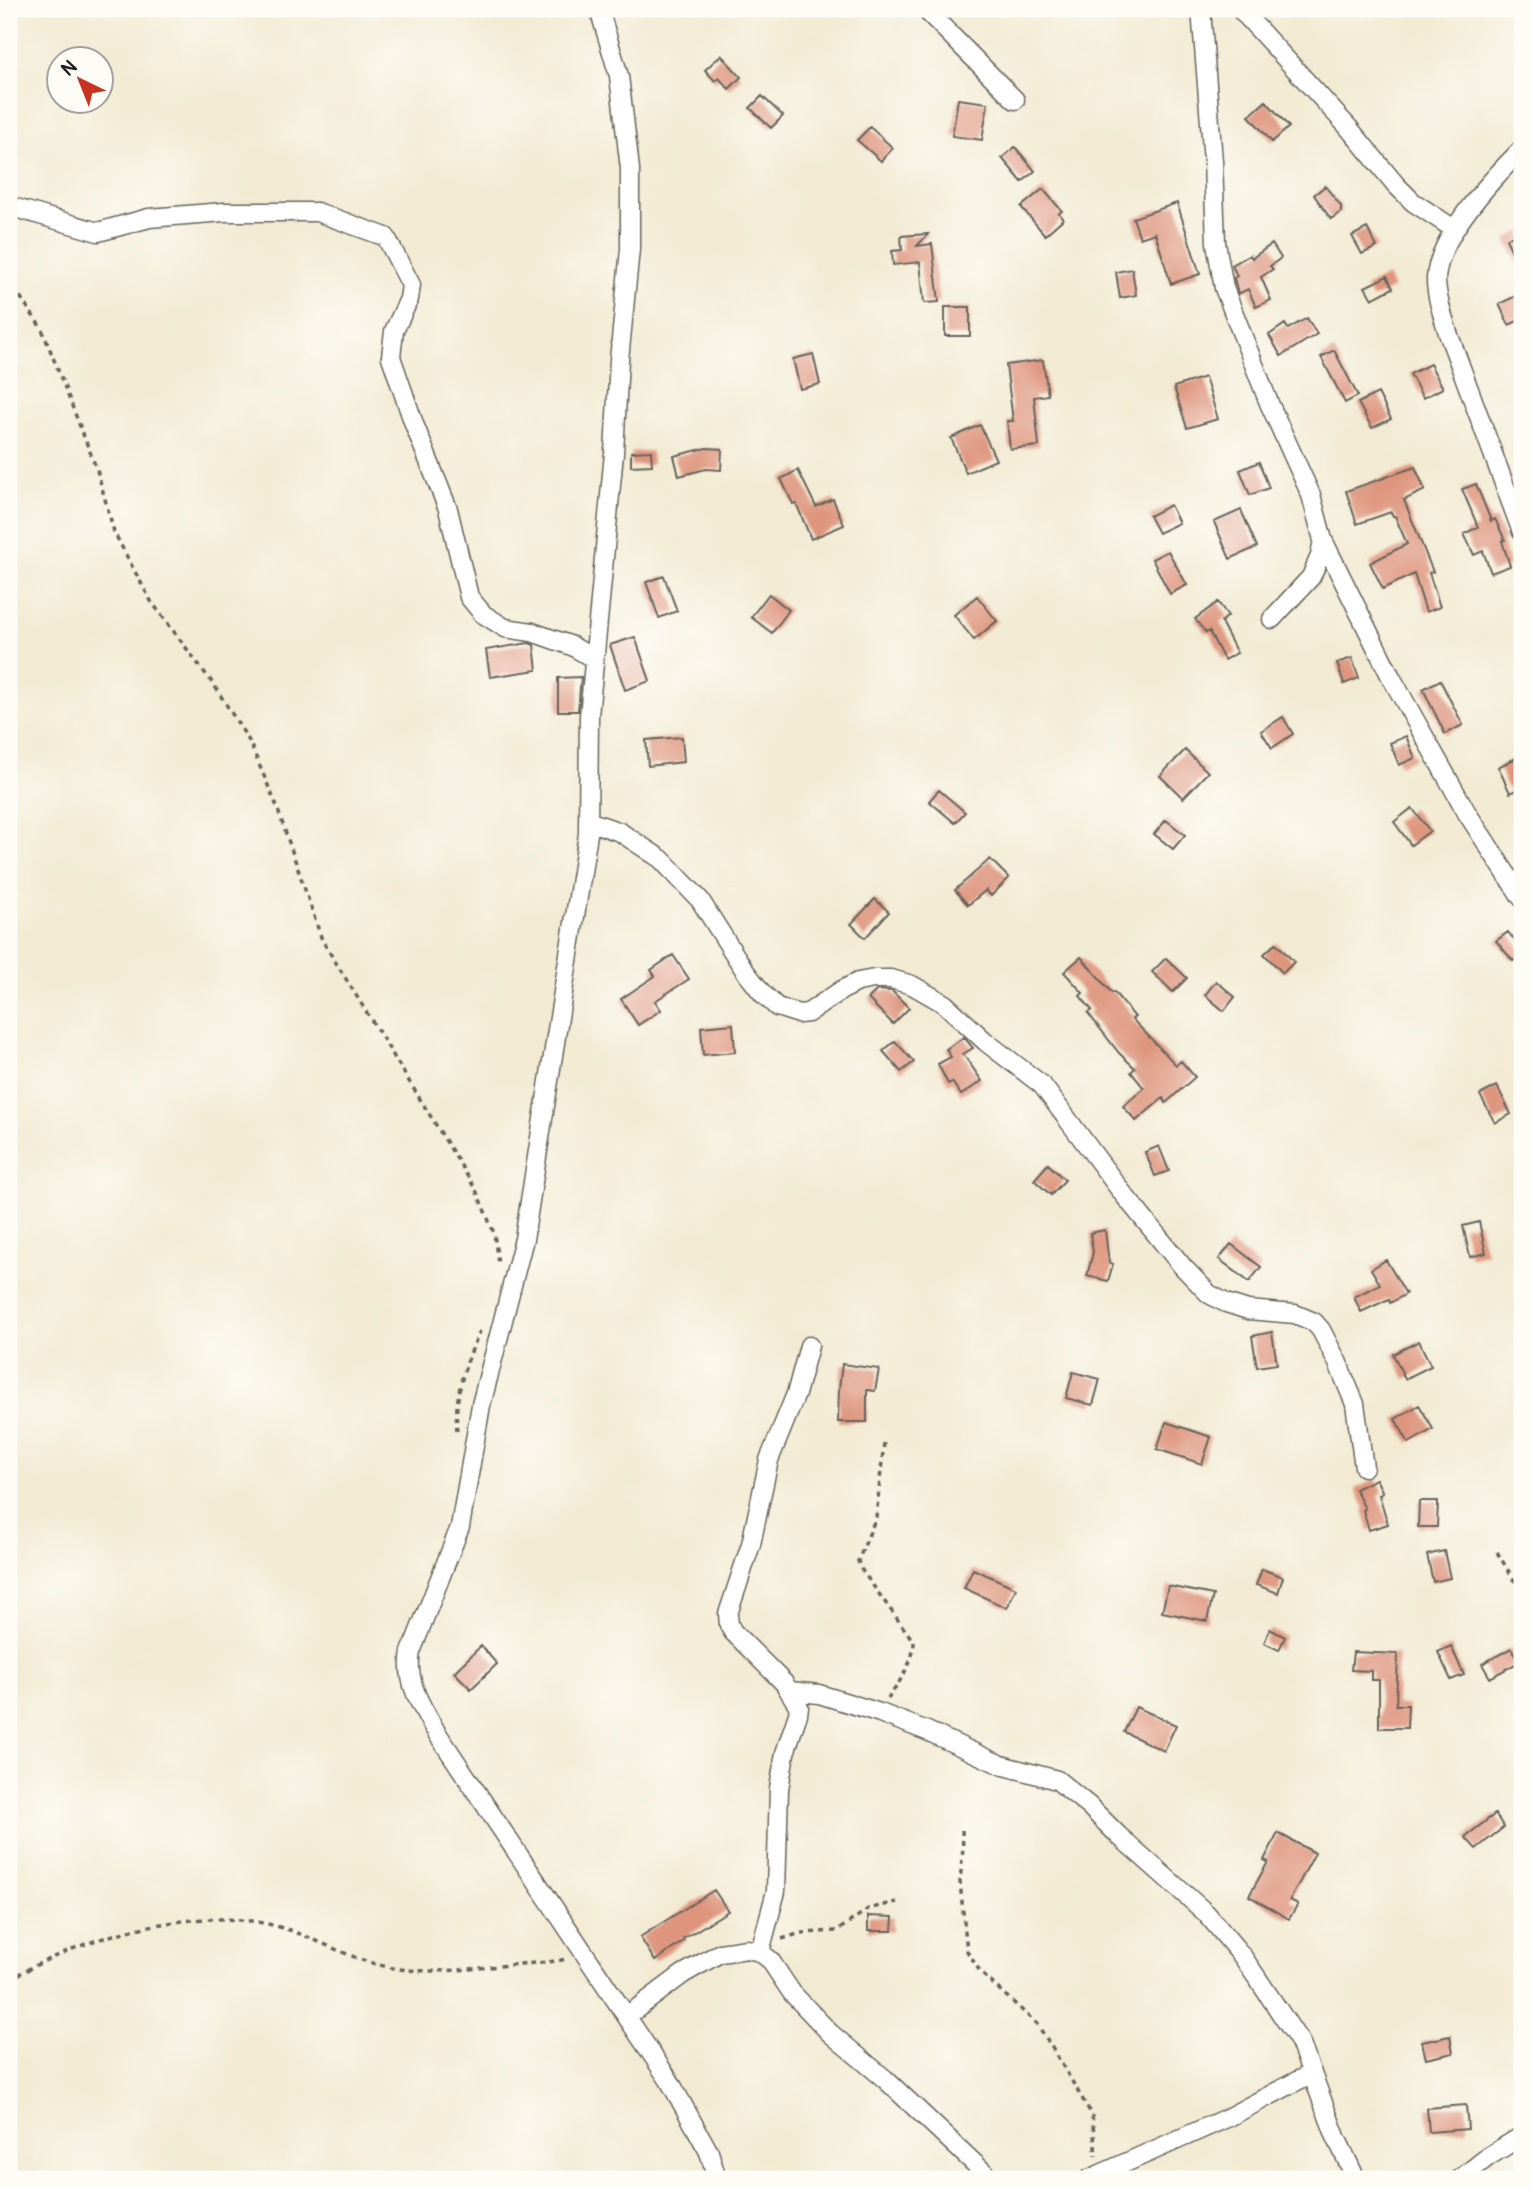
<svg xmlns="http://www.w3.org/2000/svg" width="1531" height="2188" font-family="Pangolin,sans-serif">
  <rect width="100%" height="100%" fill="#fdfcf7"/>
  <filter id="ink" filterUnits="userSpaceOnUse"><feTurbulence type="fractalNoise" baseFrequency=".0143" numOctaves="2"/><feDisplacementMap in="SourceGraphic" scale="14" xChannelSelector="R" yChannelSelector="G"/><feConvolveMatrix kernelMatrix="1 2 1 2 8 2 1 2 1" color-interpolation-filters="sRGB"/></filter>
  <filter id="wash" filterUnits="userSpaceOnUse"><feTurbulence type="fractalNoise" baseFrequency=".00686" numOctaves="4" result="noise"/><feDisplacementMap in="SourceGraphic" scale="28" xChannelSelector="R" yChannelSelector="G"/><feGaussianBlur stdDeviation="1.57" result="paint"/><feColorMatrix in="noise" values="0 0 0 0 0 0 0 0 0 0 0 0 0 0 0 0 0 1.4 0 .05"/><feComposite in="paint" operator="in"/></filter>
  <g filter="url(#wash)">
    <rect width="100%" height="100%" fill="#f2ead2"/>
    <g id="blocks">
      <path fill="#de957e" d="M721,55L741,77L729,89L719,78L715,81L705,70Z
        M762,96L783,116L771,128L750,108Z
        M958,99L988,103L982,140L952,136Z
        M1266,101L1289,127L1272,142L1249,116Z
        M870,127L893,148L881,161L857,140Z
        M1015,147L1035,171L1022,182L1002,158Z
        M1325,186L1341,206V212L1331,219L1314,195Z
        M1043,189L1062,211L1059,213L1063,219L1045,235L1021,207Z
        M1177,203L1200,274L1171,284L1155,233L1140,238L1133,218Z
        M1367,228L1377,247L1362,254L1352,236Z
        M1522,231V273L1506,239Z
        M928,234L917,246L932,244L939,302L924,303L920,262L893,265L892,251L902,250L901,236Z
        M1272,244L1281,258L1270,266L1273,269L1261,277L1271,300L1256,307L1248,289L1238,294L1234,278L1237,276L1232,265L1250,255L1252,258Z
        M1132,269L1136,295L1120,298L1116,272Z
        M1387,276L1393,288L1372,299L1365,287Z
        M1522,293V319L1509,325L1499,304Z
        M945,307H970V336H945Z
        M1307,318L1317,334L1281,356L1269,335L1285,324L1288,329Z
        M1334,350L1358,396L1345,403L1321,357Z
        M813,354L820,384L800,389L793,359Z
        M1043,360L1048,395L1034,397L1039,446L1010,449L1007,421H1013L1006,365Z
        M1430,364L1443,388L1423,398L1410,374Z
        M1205,377L1218,419L1187,428L1174,387Z
        M1378,393L1391,419L1372,428L1358,403Z
        M980,425L996,460L966,473L951,438Z
        M706,448L722,449L721,470L706,469L679,476L674,456Z
        M651,451L652,465L631,466V452Z
        M1259,462L1269,488L1250,495L1240,470Z
        M1415,467L1425,490L1404,500L1433,572L1429,573L1440,607L1426,612L1414,574L1383,589L1370,563L1407,544L1395,516H1393L1391,512L1357,524L1346,491Z
        M798,470L816,507L833,499L844,525L811,539L796,503L793,504L781,479Z
        M1476,484L1491,521L1495,519L1505,540L1502,541L1510,566L1491,573L1483,551L1474,555L1464,534L1478,527L1462,489Z
        M1170,505L1179,523L1158,533L1149,516Z
        M1241,510L1257,547L1230,559L1214,522Z
        M1168,551L1187,585L1170,594L1152,559Z
        M664,576L677,611L659,618L646,582Z
        M769,594L789,610L772,633L751,617Z
        M977,596L997,621L974,640L954,615Z
        M1218,602L1228,616L1221,622L1237,653L1224,660L1209,631L1206,633L1195,619Z
        M635,637L650,681L625,690L610,645Z
        M529,643L534,645L537,670L490,677L486,650Z
        M1352,658L1359,678L1344,684L1337,663Z
        M581,677L578,711H558V678Z
        M1440,680L1463,725L1445,734L1423,689Z
        M1283,717L1293,734L1272,748L1261,731Z
        M1406,736L1415,758L1399,765L1390,743Z
        M682,737L684,762L648,766L646,740Z
        M1185,750L1208,772L1183,798L1160,776Z
        M1522,755V788L1510,793L1498,767Z
        M939,790L965,812L955,823L929,801Z
        M1412,808L1430,831L1411,845L1394,822Z
        M1166,820L1185,835L1173,849L1154,834Z
        M990,859L1009,878L991,896L986,890L968,905L955,890Z
        M875,899L889,912L865,938L851,924Z
        M1508,932L1522,950V954L1513,961L1496,941Z
        M1276,943L1294,962L1283,973L1264,954Z
        M673,955L689,979L655,1001L661,1010L638,1025L621,999L655,976L651,970Z
        M1081,957L1112,993L1114,992L1135,1017L1132,1019L1176,1065L1181,1061L1195,1077L1166,1103L1163,1098L1136,1121L1123,1106L1144,1088L1131,1072L1135,1068L1119,1053L1088,1013L1092,1010L1080,996L1083,993L1064,972Z
        M1166,958L1187,978L1173,992L1152,972Z
        M1216,981L1235,997L1224,1011L1205,995Z
        M877,990L892,991L909,1008L893,1024L868,999Z
        M733,1024L735,1052L703,1055L701,1027Z
        M964,1037L973,1048L963,1054L982,1081L961,1095L952,1082L948,1084L938,1064L951,1057L946,1049Z
        M895,1041L914,1062L901,1072L883,1051Z
        M1497,1086L1511,1114L1495,1123L1480,1095Z
        M1159,1146L1169,1171L1155,1176L1145,1152Z
        M1048,1164L1065,1180L1051,1195L1034,1180Z
        M1479,1222L1486,1253L1470,1257L1463,1226Z
        M1105,1230L1109,1263L1113,1264L1108,1281L1087,1276L1093,1252L1090,1233Z
        M1231,1244L1261,1267L1249,1282L1219,1259Z
        M1386,1260L1406,1294L1390,1303L1389,1299L1361,1312L1354,1297L1380,1284L1371,1269Z
        M1272,1332L1277,1364L1257,1367L1252,1336Z
        M1419,1341L1431,1366L1405,1379L1393,1354Z
        M842,1364L879,1369L875,1391L867,1390V1422H838L839,1389Z
        M1073,1372L1100,1379L1093,1405L1066,1398Z
        M1419,1405L1433,1429L1409,1443L1395,1419Z
        M1166,1422L1211,1437L1202,1464L1157,1449Z
        M1376,1479L1383,1493L1379,1495L1388,1524L1369,1530L1363,1510L1365,1509L1355,1489Z
        M1419,1501H1438L1437,1527H1418Z
        M1444,1551L1450,1578L1433,1582L1427,1555Z
        M973,1569L1016,1588L1007,1608L964,1588Z
        M1262,1569L1283,1577L1278,1593L1256,1585Z
        M1168,1586L1213,1595L1207,1621L1162,1612Z
        M1270,1629L1285,1637L1279,1650L1264,1643Z
        M481,1646L497,1664L471,1689L454,1672Z
        M1451,1646L1464,1675L1451,1680L1438,1652Z
        M1511,1648L1519,1662L1490,1678L1482,1664Z
        M1353,1652L1398,1654L1396,1705H1408L1407,1728H1379V1680H1371V1671L1351,1670Z
        M1136,1707L1176,1725L1164,1751L1124,1732Z
        M1495,1814L1504,1827L1476,1849L1465,1837Z
        M1278,1833L1315,1853L1290,1900L1298,1904L1289,1919L1249,1896L1268,1862L1264,1860Z
        M714,1890L728,1911L683,1939L684,1941L655,1961L640,1937Z
        M868,1916L893,1917L892,1931H868Z
        M1450,2036L1453,2053L1426,2059L1422,2042Z
        M1466,2105L1468,2129L1429,2132L1427,2108Z"/>
    </g>
  </g>
  <g filter="url(#ink)">
    <use href="#blocks" fill-opacity="0" stroke="#67645c" stroke-width="2"/>
    <g fill="none" stroke-linecap="round" stroke-linejoin="round">
      <g stroke="#67645c" stroke-width="21">
        <path id="minor" d="M599,9L619,76L630,169V249L619,360L614,453L589,716L588,834L524,1239L481,1405L460,1527L411,1652C405,1682 422,1708 437,1733L669,2080L709,2152L717,2179
          M925,9L1015,100
          M1201,9L1213,161L1216,243L1224,288L1269,403L1311,495L1323,540L1320,556L1311,577L1272,619
          M1240,9L1348,127L1396,185L1413,202L1454,229
          M1522,149C1492,179 1438,236 1436,279C1436,297 1443,316 1448,333L1522,532
          M9,206L98,232L149,218L224,212H317L386,237L411,285L409,299L394,331L391,357L414,424L448,509L469,597L483,614L505,628L532,632L572,646L594,659
          M1323,540L1391,677L1467,813L1522,898
          M588,821L620,832L661,859L700,900L745,971L763,994L777,1007L799,1014L808,1013L842,990L858,982L874,979H891L912,985L945,1004L986,1042L1042,1085L1124,1195L1183,1267L1209,1294L1226,1303L1248,1310L1295,1314L1314,1322L1321,1330L1337,1361L1355,1404L1364,1467
          M790,1691L819,1694L880,1713L927,1731L1001,1765L1057,1780L1089,1806L1118,1835L1206,1913L1243,1957L1300,2042L1336,2137L1356,2179
          M760,1952L776,1891L779,1789L785,1753L798,1714L799,1707L784,1683L733,1632L729,1625L728,1614L751,1544L769,1460L796,1394L809,1346
          M627,2016L683,1974L720,1953L747,1949L760,1952L770,1960L792,1993L830,2033L885,2079L991,2179
          M1089,2179L1229,2117L1312,2073
          M1460,2179L1489,2156L1522,2136"/>
      </g>
      <path stroke="#67645c" stroke-width="3.5" stroke-dasharray="5 5" stroke-linecap="butt" d="M9,280L42,329L97,470L114,532L134,570L151,601L214,685L249,741L276,804L322,940L476,1190L494,1233L498,1264
        M457,1431C454,1395 465,1364 480,1331
        M884,1443L876,1517L858,1561L861,1569L914,1642C914,1662 899,1682 888,1699
        M1497,1552L1522,1593
        M962,1830L963,1848L960,1882L967,1951L981,1973L1036,2023L1045,2036L1092,2115L1096,2156
        M782,1939L801,1933L837,1931L868,1909L897,1902
        M9,1980C82,1936 199,1902 283,1928C319,1939 349,1959 388,1967C427,1975 470,1969 509,1965C529,1963 548,1963 567,1959"/>
      <use href="#minor" stroke="#fff" stroke-width="18"/>
    </g>
  </g>
  <rect width="1531" height="2188" fill="none" stroke="#fdfcf7" stroke-width="35"/>
  <g transform="translate(80 80) rotate(317)"><circle r="33" fill="#fdfcf7" stroke="#a3a29f" stroke-width="2"/>
  <path d="M0-5L12 26L0 18L-12 26Z" fill="#c8321e"/>
  <text y="-10" font-size="19" font-weight="bold" text-anchor="middle" fill="#1c1c1c">N</text>
  </g>
</svg>
